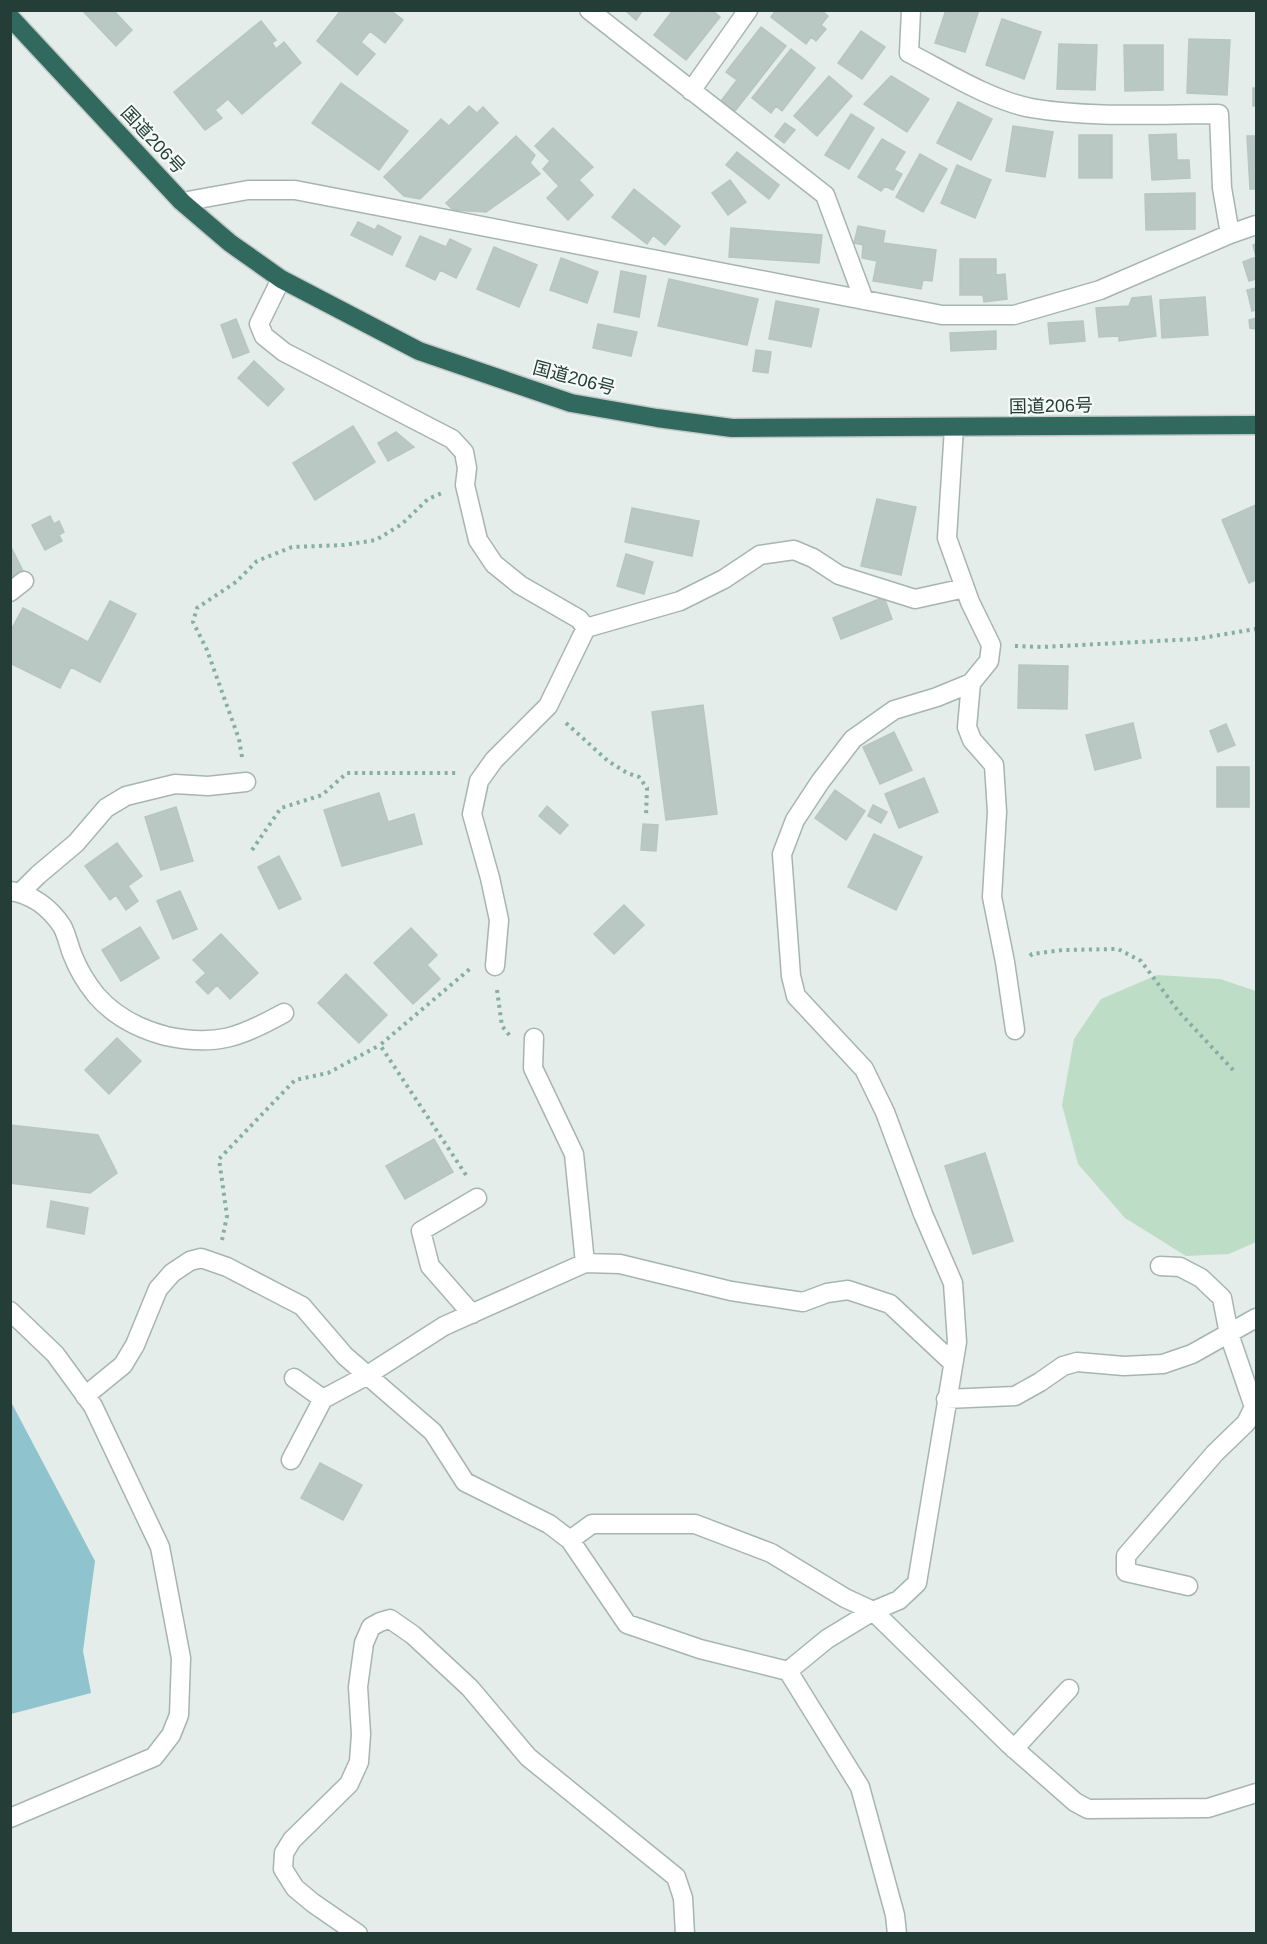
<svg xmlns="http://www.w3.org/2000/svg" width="1267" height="1944" font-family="Helvetica,'Noto Sans JP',sans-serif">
  <rect width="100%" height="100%" fill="#e4ede9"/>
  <path fill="#beddc7" d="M1157,975L1220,979L1256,991V1242L1229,1254L1186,1256L1125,1218L1078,1164L1062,1105L1074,1039L1101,999Z"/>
  <path fill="#8fc4cf" d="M10,1400L95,1561L83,1651L91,1693L11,1714Z"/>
  <path fill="#b9c8c2" stroke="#b7c6c0" stroke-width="1.5" d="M82,10H113L132,30L116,46Z
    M341,10H390L403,20L385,43L370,31L361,42L375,54L357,75L317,41Z
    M625,10H643L636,20Z
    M673,10H695L699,14L702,10H712L720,17L686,60L654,35Z
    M776,10H797L800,13L802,10H821L828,16L821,25L826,29L816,41L811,37L806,44L771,17Z
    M946,10H979L965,52L935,43Z
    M1002,19L1041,32L1024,79L986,65Z
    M261,21L276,40L272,43L276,49L284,42L301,63L242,114L228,99L215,110L222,118L205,130L174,92Z
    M761,27L786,46L735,111L721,101L737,80L726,72Z
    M861,31L885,47L862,79L838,63Z
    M1189,39L1230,40L1227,95L1187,93Z
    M1059,44L1097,45L1095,90L1057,89Z
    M1124,45H1163V90L1125,91Z
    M791,49L815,68L782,111L776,106L771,113L752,98Z
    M829,76L852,96L817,136L794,116Z
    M891,76L929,99L907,132L864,104Z
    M341,83L408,131L379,170L312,123Z
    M1253,88H1256V106H1253Z
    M958,102L992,119L971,160L937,143Z
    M469,106L477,113L483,107L498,123L420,199L404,196L384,177L441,119L449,126Z
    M851,114L874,128L849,169L825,155Z
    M785,123L795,130L784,143L775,136Z
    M1013,126L1053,132L1045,177L1006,171Z
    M553,128L593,167L579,180L593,195L568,220L547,198L559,186L543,169L550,161L535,146Z
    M1176,134L1177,160H1189L1190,178L1152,180L1149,135Z
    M1079,135H1112V178H1079Z
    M516,136L535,155L530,163L540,174L486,212L453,210L446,203Z
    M1247,136H1256V189H1250Z
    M882,139L905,152L894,170L902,174L893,190L885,186L881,191L858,177Z
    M737,152L779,185L769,199L726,165Z
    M920,154L947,169L923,212L896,197Z
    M957,165L991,180L975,218L941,203Z
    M730,180L746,202L728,215L712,193Z
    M634,189L680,226L665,245L653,235L647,244L612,217Z
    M1195,193V229L1146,230L1145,194Z
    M358,222L375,230L378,225L401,237L392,255L351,235Z
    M858,226L885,231L883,243L936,250L932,281L923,280L921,289L873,281L877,261L862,258L863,245L854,243Z
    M731,228L822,235L819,263L729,257Z
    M420,236L446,247L450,239L471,249L456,278L440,270L435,280L406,266Z
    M1256,244V279L1249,281L1243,262L1256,257L1253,245Z
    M494,247L537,265L519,307L477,289Z
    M561,258L598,272L587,303L550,290Z
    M960,259H996V275L1005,274L1007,299L984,302L983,295H960Z
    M621,271L646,276L639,317L614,312Z
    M669,279L758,299L747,345L658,326Z
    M1256,288V310L1252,311L1247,290Z
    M1151,296L1156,336L1119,341V336L1099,337L1096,308L1129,306L1132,298Z
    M1205,297L1208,335L1162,338L1160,300Z
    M776,301L819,309L811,347L769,339Z
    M1256,318V329L1250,328L1249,320Z
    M236,319L249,352L233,358L221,325Z
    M1083,321L1085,341L1050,344L1048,323Z
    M598,324L637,332L631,356L593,348Z
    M996,331V349L951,351L950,333Z
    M756,350L771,352L768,373L753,371Z
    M254,361L284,389L268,406L238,378Z
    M353,426L375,462L315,500L293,463Z
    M396,432L414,447L388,461L378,443Z
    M877,499L916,507L901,575L861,566Z
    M1256,505V580L1249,583L1222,520Z
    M632,508L699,521L692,556L625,542Z
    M50,516L54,524L59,521L64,532L59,535L62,541L45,550L32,525Z
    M11,547L23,571L10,577V548Z
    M626,554L653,562L644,594L617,586Z
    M884,597L892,619L841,639L833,618Z
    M110,601L136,614L100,682L71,667L60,688L10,663V632L23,608L88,642Z
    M1019,665L1068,666L1067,709L1018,708Z
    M703,705L717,814L666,820L652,712Z
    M1133,723L1141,758L1095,770L1086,735Z
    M1226,724L1235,745L1218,752L1210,731Z
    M894,732L912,770L880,784L863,747Z
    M1217,767H1249V807H1217Z
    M924,778L938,812L899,828L885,794Z
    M835,790L865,811L846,840L815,818Z
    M379,793L388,822L414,814L422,844L342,866L324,810Z
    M873,805L887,812L881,823L868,816Z
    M547,806L568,825L560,834L539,816Z
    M176,807L193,861L161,870L145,817Z
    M643,824L658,825L656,851L641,850Z
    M874,834L922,857L896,910L848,887Z
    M117,843L142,876L128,886L138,901L126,910L116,895L110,900L85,866Z
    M279,856L301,899L279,909L258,867Z
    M180,891L197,929L173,939L157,901Z
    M624,905L644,925L614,954L594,934Z
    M140,927L159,958L121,981L102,950Z
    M411,928L437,955L427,965L440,979L413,1004L374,963Z
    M221,934L258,973L230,999L217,985L208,994L196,982L206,973L193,960Z
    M346,974L387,1015L359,1043L318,1003Z
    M117,1038L141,1061L109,1094L85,1070Z
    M10,1125L98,1135L117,1173L90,1193L10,1183Z
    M434,1139L453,1172L405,1199L386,1166Z
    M985,1153L1013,1241L973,1254L945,1166Z
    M51,1201L88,1208L84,1234L47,1227Z
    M320,1463L362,1485L343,1520L301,1498Z"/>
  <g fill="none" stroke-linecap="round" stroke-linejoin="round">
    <g stroke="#a7b5b0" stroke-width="21">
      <path id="minor" d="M589,10L825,195L864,300
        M911,10L909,53C946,72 990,100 1031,108C1088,118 1159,114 1219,114L1222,188L1230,234
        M691,91L748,10
        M182,202L248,190H295L942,315H1014L1100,290L1230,234L1256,225
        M281,279L259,324L264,336L284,352L452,439L464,452L467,468L465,485L478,540L494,564L520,585L579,619L586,628L680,601L724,579L760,555L794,550L813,558L839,575L915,599L965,588
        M10,592L24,581
        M971,683L967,727L972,740L994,765L997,812L992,897L1005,962L1015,1030
        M10,891C32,894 50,908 62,926C67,935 69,947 73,956C78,969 88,985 96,995C115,1017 139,1029 166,1036C216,1047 240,1037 284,1013
        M20,893L38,875L76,843L106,808L126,796L175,784L208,786L246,782
        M495,966L499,920L490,878L472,814L479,781L494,760L548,706L586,628
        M534,1038L533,1068L574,1154L585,1263
        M1160,1266L1180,1267L1201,1278L1222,1298L1229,1334L1254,1407L1246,1423L1215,1453L1126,1556V1572L1188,1586
        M10,1311L55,1354L93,1406L160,1547L181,1658L179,1715L171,1735L154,1757L10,1818
        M472,1314L430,1266L421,1231L477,1198
        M294,1378L323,1399
        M85,1396L123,1365L135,1345L158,1289L172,1273L190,1261L201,1258L227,1267L302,1306L345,1356L433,1432L465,1482L549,1524L570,1540L627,1624L700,1649L788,1671L860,1787L895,1915L897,1934
        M946,1399L1015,1396L1040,1382L1063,1366L1077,1362L1124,1366L1163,1364L1192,1354L1256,1318
        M291,1460L323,1399L366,1376L444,1326L585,1263L620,1264L731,1291L803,1302L827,1293L848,1290L890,1304L953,1363
        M570,1540L592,1524H695L771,1553L845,1598L873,1611L1009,1744L1075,1802L1088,1809L1208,1808L1256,1793
        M788,1671L827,1639L873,1611L899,1600L917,1583L957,1342L953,1283L923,1214L885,1112L864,1069L796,996L791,976L782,854L795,820L820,782L853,739L894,710L937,697L971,683L989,661L991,645L970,602L947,538L954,428
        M1014,1749L1069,1689
        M358,1934L313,1903L295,1888L283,1869L284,1853L292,1840L349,1784L359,1762L361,1734L358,1687L364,1643L371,1627L380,1622L390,1619L413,1635L470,1688L528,1757L676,1877L683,1898L685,1934"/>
    </g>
    <g stroke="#c2c9c7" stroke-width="21">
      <path id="highway" d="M10,17L182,202L230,243L281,279L419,351L571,403L657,418L732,428L1256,425"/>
    </g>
    <path stroke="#86afa3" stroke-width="4" stroke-dasharray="3 4.5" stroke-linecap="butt" d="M1015,646L1042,647L1196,639L1256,629
      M566,723L608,761L627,773L639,777L647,788L646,817
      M242,757L239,739L222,692L207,650L193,622L197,608L236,582L257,561L292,547L344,545L376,540L402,524L428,499L442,493
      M252,850L281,808L322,795L347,773H456
      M1030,956L1032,954L1063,950L1118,949L1141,961L1179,1012L1236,1073
      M497,990L502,1026L510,1036
      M466,1175L380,1045L471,968
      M222,1240L227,1216L219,1159L295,1080L328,1073L380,1045"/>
    <use href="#minor" stroke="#fff" stroke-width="18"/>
    <use href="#highway" stroke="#31695e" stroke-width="18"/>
  </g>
  <g text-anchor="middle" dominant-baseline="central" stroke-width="4.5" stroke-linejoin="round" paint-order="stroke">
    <g font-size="18" fill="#243e37" stroke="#f5f9f7">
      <text transform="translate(153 140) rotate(47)">国道206号</text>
      <text transform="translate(574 378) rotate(15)">国道206号</text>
      <text transform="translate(1051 406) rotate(-1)">国道206号</text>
    </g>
  </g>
  <rect width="1267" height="1944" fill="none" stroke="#243e37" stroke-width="24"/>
</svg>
